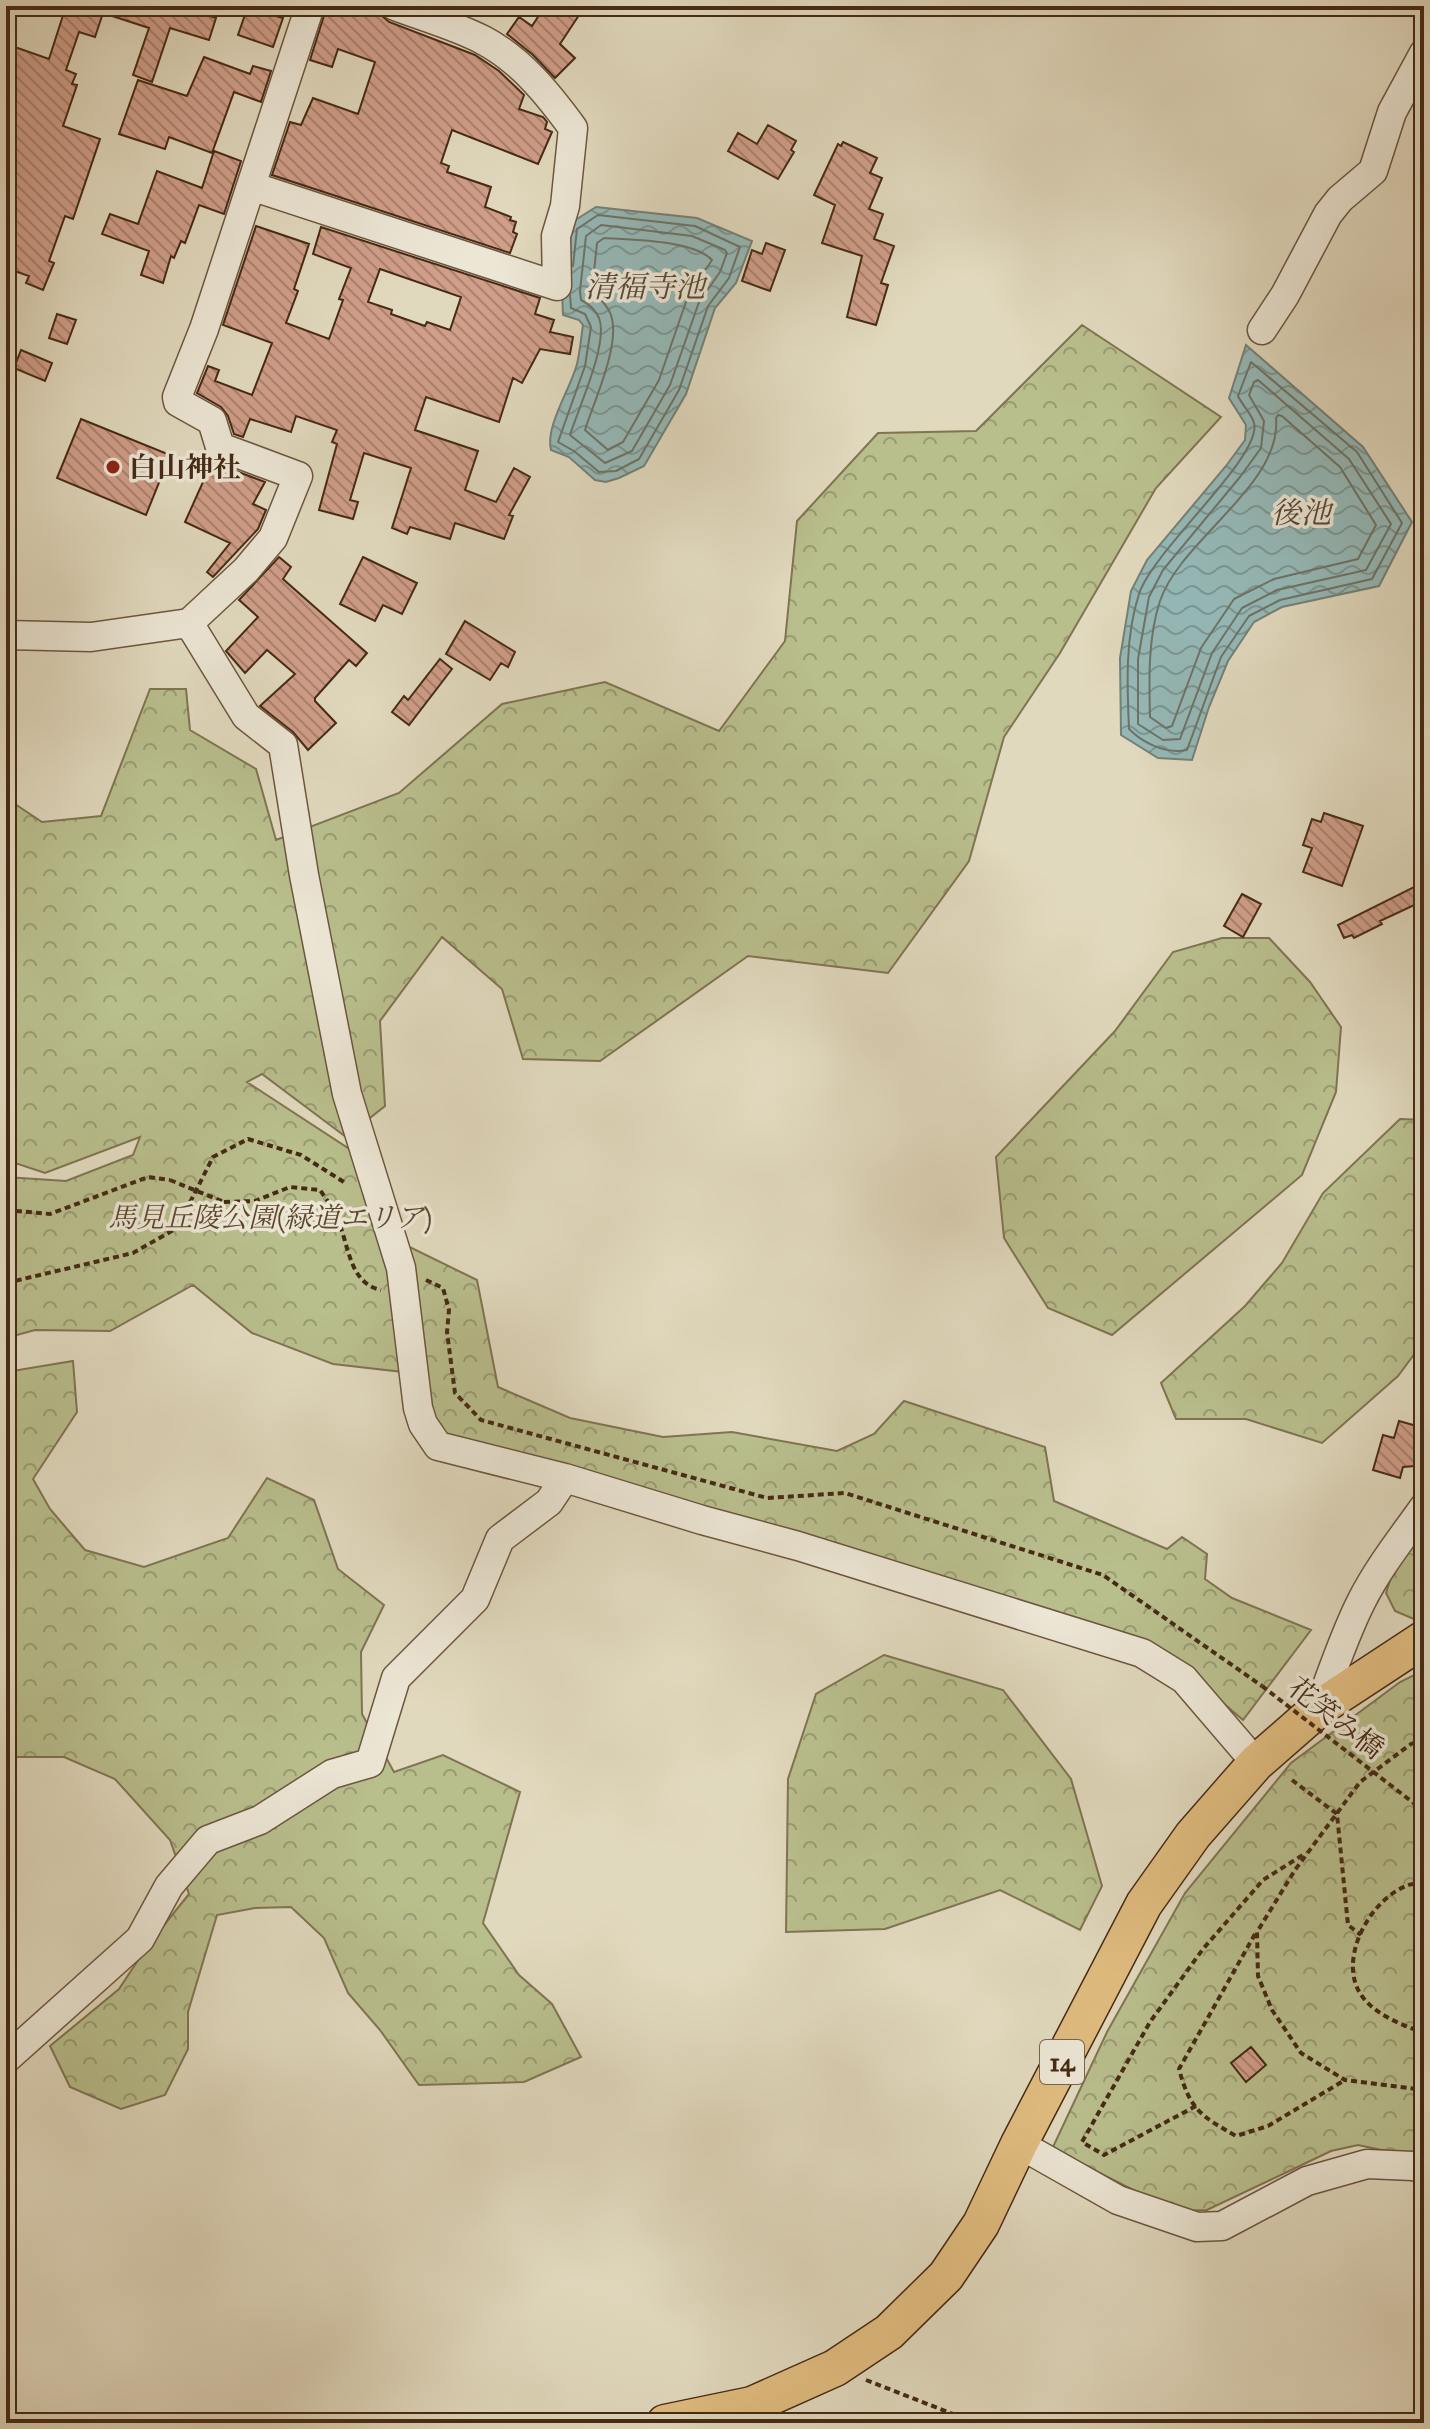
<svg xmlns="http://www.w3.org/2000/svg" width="1430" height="2429" font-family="'IM FELL Great Primer','Noto Serif JP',serif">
  <defs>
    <pattern id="forest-crowns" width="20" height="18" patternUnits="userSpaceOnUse" patternTransform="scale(2)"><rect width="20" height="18" fill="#b9be8d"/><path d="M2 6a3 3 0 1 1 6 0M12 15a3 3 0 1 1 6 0" fill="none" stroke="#989b72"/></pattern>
    <pattern id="water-waves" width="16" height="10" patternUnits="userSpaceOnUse" patternTransform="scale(2)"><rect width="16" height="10" fill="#95b9b8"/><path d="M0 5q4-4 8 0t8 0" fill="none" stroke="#7b9794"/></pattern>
    <pattern id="building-back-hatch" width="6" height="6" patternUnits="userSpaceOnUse" patternTransform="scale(2)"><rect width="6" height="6" fill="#d09e89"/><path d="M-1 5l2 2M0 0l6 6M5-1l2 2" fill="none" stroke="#ab816f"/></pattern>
  </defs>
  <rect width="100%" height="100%" fill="#e1d9be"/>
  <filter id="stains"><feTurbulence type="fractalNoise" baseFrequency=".0025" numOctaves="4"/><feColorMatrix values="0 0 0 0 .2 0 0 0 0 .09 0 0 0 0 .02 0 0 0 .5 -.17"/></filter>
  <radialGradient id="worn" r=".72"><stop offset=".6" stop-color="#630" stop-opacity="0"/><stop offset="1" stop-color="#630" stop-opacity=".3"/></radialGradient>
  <path fill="url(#forest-crowns)" stroke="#807451" stroke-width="2" d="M1082,325L1221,417L1156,488L1060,653L1004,737L969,861L888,973L748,956L600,1061L523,1059L502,989L442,937L380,1021L385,1106L346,1137L262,1074L247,1082L357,1154L381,1233L477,1280L498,1387L570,1418L663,1437L732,1432L837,1451L874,1434L904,1401L1045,1447L1054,1501L1167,1549L1182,1537L1207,1554L1205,1579L1232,1598L1311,1630L1243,1720L1215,1696L1192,1671L442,1440L420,1374L333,1364L252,1333L193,1285L110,1331L35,1330L6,1338V1177L66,1181L133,1155L140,1137L45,1173L6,1160V798L42,822L101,816L150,689H186L190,730L256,769L276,840L399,793L502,704L605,682L719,731L785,641L797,521L878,433L976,431Z
    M1222,938H1269L1310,982L1341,1027L1336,1092L1302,1175L1112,1335L1048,1308L1004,1238L996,1157L1115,1031L1173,952Z
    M1400,1119L1424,1120V1341L1398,1376L1322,1443L1246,1419H1176L1161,1383L1245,1306L1282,1263L1323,1193Z
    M73,1361L77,1412L33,1479L50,1509L85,1550L144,1567L228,1538L267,1478L314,1500L338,1569L384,1605L361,1652L362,1714L394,1772L443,1755L520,1792L483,1923L519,1975L552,2004L581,2057L524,2082L419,2085L380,2030L348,1993L324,1938L291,1907L255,1908L217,1915L188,2012V2049L165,2095L121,2109L70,2087L50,2046L119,1989L148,1945L189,1894L170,1840L115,1779L64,1757H6V1430C11,1415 6,1389 6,1372Z
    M1424,1528V1620L1421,1622L1395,1611L1386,1593L1395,1564Z
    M884,1655L1003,1690L1071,1779L1102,1886L1080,1930L1000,1890L885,1929L786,1932L788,1779L816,1694Z
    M1424,1670V2159L1358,2145L1331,2151L1207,2210L1175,2211L1052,2149L1107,2032L1185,1893L1291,1763L1400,1682Z"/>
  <path fill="url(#water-waves)" stroke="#758077" stroke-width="2" d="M596,207L697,218L752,241L736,283L715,308L686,394L644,466L619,478L606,482L595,480L569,457L551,450C545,426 571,388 577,364C580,352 581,338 583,325L579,320L563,315L562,291L569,224Z
    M1246,345L1363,447L1412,522L1379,586L1282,607L1254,622L1228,661L1209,707L1192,760L1158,758L1121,735L1120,658L1131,591L1147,560L1226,466L1245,440L1246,425L1229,398Z"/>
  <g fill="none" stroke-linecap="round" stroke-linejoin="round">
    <path stroke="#6e7266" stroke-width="2" d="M601,225L692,236L725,250L727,253L720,272L699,302L670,385L632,451L605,463L570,435C578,409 609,343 599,318C595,309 589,304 581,300L580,291L586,236Z
      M604,238C632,240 693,240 712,260L688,296L659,380L623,442L608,450L585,430C594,401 621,344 611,315C607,304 599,298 592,291L597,243Z
      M570,295L571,308L585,314L591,327L585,366L558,442L574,451L599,472L616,471L639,459L679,390L708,306L729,278L740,247L695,226L598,215L577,229L573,266
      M1251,362L1357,452L1402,523L1372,579L1280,600L1249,616L1221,657L1187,750C1166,754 1144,744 1129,729C1127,685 1125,637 1139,594C1153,550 1263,456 1254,423C1252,414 1242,405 1238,396Z
      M1258,380L1349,459L1391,524L1366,570L1277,590L1242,608L1212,653L1180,739L1163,740L1138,724V659L1149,597L1163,570L1240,477L1261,448L1264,421L1249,395L1254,382Z
      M1278,415L1282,416L1340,467L1376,525L1358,559L1274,579L1234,599L1201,648L1172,726L1166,728L1150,717C1149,679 1148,637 1160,601C1181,539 1282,485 1276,418Z"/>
  </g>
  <path fill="url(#building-back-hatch)" stroke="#462a15" stroke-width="2" fill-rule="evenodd" d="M66,6H210L207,15L216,18L209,40L170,28L152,82L133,75L149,28L103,13L95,37L79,32L66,70L76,74L72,84L77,85L63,126L100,139L73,219L65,216L49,261L54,263L43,290L26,283L29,276L6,268V44L49,59Z
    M248,6H280L276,16L283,18L273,47L238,35Z
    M327,6H378L382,16L389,22L475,55L499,71L524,95L519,109L543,117L547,122L545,129L552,132L538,164L452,130L441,163L449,166L447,172L491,187L485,207L511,217L510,220L516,222L513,232L517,234L510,253L272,175L290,122L301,125L313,98L358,114L375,62L338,49L332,67L310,60Z
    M545,6H585L560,44L575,58L555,78L533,55L507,34L519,17L532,26Z
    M204,57L250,74L253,66L271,71L261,102L234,92L212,153L169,137L165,149L119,134L138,80L187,96Z
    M768,125L796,141L791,150L794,152L778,179L728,151L738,133L757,144Z
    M843,142L877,158L870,173L882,178L869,209L883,214L874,239L894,246L881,283L888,285L876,325L847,317L862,256L822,243L835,205L814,195L838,144L841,146Z
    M214,151L241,161L224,214L199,205L185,243L181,241L174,258L171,256L163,283L141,275L149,251L102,234L110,214L138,224L157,171L202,188Z
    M256,226L309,244L294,289L298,291L286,323L329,339L343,300L339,299L351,268L313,254L321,227L540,298L535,314L554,320L550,332L573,337L570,354L540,349L522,383L513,378L499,422L426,397L415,430L478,451L465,490L496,502L514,468L530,477L509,515L513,516L504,539L455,523L450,539L410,527L407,534L392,528L411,468L364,453L350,500L358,502L353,519L319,510L337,444L332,442L337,430L296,416L291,432L250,419L243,437L234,434L228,416L221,407L197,393L208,366L219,370L215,381L252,395L272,343L223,325ZM380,269L461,297L450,330L427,322L425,326L391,314L392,310L368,302Z
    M766,243L785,250L770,291L742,281L752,250L762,254Z
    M57,314L76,320L67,344L49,338Z
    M21,350L52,363L45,381L14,368Z
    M81,419L170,455L146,515L57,478Z
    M212,462L265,482L253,504L266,510L258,529L213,577L207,572L230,543L185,522Z
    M279,557L291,567L283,579L367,653L356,666L349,660L315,698V701L336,723L308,750L293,732L260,706L295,674L267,650L245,673L226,651L258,617L239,600Z
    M363,557L417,583L402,614L383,605L375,621L340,604Z
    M465,621L515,652L508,667L501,663L490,680L446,654Z
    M440,659L452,669L409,725L392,712L404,696L408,700Z
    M1324,813L1363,826L1342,886L1303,872L1312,848L1303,845L1312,819L1321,822Z
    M1416,886L1423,901L1380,921L1382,924L1354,938L1352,935L1344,938L1338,925Z
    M1242,894L1261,904L1243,937L1224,926Z
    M1399,1421L1424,1428V1459L1418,1457L1415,1466L1403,1467L1400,1478L1373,1470L1383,1435L1394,1438Z
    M1251,2047L1266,2065L1246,2082L1231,2063Z"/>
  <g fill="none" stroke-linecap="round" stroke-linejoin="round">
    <g stroke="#6d563f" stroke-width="31">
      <path id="minor" d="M251,186L557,286L556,236L565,206L573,128C548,94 521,60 483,40C456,26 424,17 395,6
        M1262,330L1285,295L1328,214L1340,199L1373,171L1392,112L1424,53
        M189,623L246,716L283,745L304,875L347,1094L401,1268L418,1408L423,1424L438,1446L565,1478L702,1520L798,1546L1142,1653L1184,1679L1256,1763
        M6,635L91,637L189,623L246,570L273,538L298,476L220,447L212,421L178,402L177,397L204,329L310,6
        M1319,1708C1332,1672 1344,1636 1361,1602C1378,1568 1402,1538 1424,1507
        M6,2059L140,1939L169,1886L208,1840L260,1820L332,1774L370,1763L396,1678L475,1599L500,1539L549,1502L565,1478
        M1019,2144L1118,2200L1197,2227L1222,2226L1307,2181L1367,2164L1413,2166L1424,2169"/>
    </g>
    <g stroke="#462a15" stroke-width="39">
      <path id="major" d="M665,2423L752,2405L835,2368L889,2332L946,2276L981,2224L1019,2144L1144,1904L1193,1835L1256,1763L1319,1708L1424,1639"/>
    </g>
    <path stroke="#462a15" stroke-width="4" stroke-dasharray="6 4" stroke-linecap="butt" d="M224,1202L255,1201L290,1187L320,1190C326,1199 333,1208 337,1218C349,1243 348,1283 381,1290
      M6,1210L50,1214L148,1177L170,1180
      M426,1280L443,1288L449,1310L447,1332L455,1393L481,1420L767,1498L845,1493L1103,1575L1262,1686
      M6,1283L133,1253L177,1228L213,1157L248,1139L301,1155L347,1184
      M1424,1739L1411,1744L1360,1782L1295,1870L1257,1932L1258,1976L1272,2010L1301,2053L1345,2080L1424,2090
      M1292,1780L1337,1814L1348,1925L1361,1935
      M1424,1884C1418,1884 1411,1883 1406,1886C1368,1901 1334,1965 1365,2000C1380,2017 1403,2025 1424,2033
      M1255,1934L1179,2069C1190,2110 1201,2116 1236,2136L1268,2126L1345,2080
      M1196,2106L1104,2155L1082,2142L1150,2022L1203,1949L1263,1880L1306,1853
      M866,2380L976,2423"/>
    <use href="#minor" stroke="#ece6d5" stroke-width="28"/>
    <use href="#major" stroke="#e0bc7f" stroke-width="36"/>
    <path stroke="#462a15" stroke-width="4" stroke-dasharray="6 4" stroke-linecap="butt" d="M170,1180L224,1202
      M1262,1686L1424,1811"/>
  </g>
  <circle fill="#8f2418" stroke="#ece6d5" stroke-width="3" cx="113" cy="467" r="8"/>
  <g text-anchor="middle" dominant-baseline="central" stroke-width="7" stroke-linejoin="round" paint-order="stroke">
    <rect fill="#ece6d5" stroke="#78624f" stroke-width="2" x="1040" y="2040" width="44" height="44" rx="6"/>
    <g font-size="26" font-weight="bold" fill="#462a15">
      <text x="1062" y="2062">14</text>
    </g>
    <g font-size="28" font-weight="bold" fill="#462a15" stroke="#ece6d5" text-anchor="start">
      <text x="129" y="467">白山神社</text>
    </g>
    <g font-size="28" font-style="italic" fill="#5d482d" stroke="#ece6d5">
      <text x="270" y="1217">馬見丘陵公園(緑道エリア)</text>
    </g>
    <g font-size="28" fill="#462a15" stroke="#ece6d5">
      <text transform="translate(1336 1718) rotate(38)">花笑み橋</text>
    </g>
    <g font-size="30" font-style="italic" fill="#564736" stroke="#ece6d5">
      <text x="645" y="287">清福寺池</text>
      <text x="1301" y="513">後池</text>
    </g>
  </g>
  <rect width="1430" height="2429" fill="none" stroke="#e1d9be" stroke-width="32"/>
  <rect x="8" y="8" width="1414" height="2413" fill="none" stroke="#462a15" stroke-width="4"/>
  <rect x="16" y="16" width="1398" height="2397" fill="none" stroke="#462a15" stroke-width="2"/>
  <rect width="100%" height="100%" filter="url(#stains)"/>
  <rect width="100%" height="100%" fill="url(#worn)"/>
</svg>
